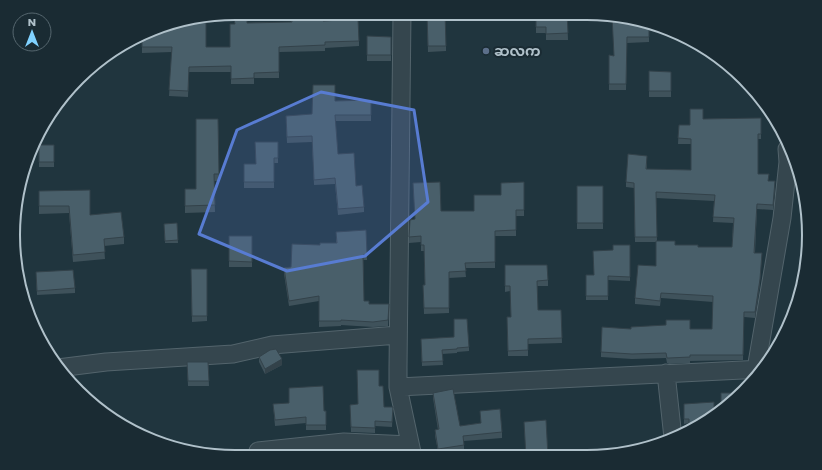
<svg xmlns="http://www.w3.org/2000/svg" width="822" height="470" font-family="Poppins,'Noto Sans Myanmar',sans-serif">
  <rect width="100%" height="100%" fill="#20353e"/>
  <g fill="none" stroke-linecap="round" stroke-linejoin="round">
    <g stroke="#53646c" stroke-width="19">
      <path id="minor" d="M402,13L398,368V387L413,457
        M58,368L106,362L233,354L272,345L398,335
        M756,369L782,218L788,162L787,149
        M666,373L673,438
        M398,387L763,369
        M259,457L258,451L344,442L410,445"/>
    </g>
    <use href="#minor" stroke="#35464e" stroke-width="17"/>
  </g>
  <path fill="#3f525b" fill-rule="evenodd" d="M291,13H322L323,21L359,41V46L325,48V51L279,52V78H254V84H231V72H189L188,97L169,96L172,52L142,53V36L206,47H230L247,23L291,22Z
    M427,13L446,46V51L428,52Z
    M467,13H489V18L468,19Z
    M536,13H589L567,14L568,40H546V33H536Z
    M626,22L649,23V42L627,43L626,90H609V55L614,56Z
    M367,36L391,37V61H367Z
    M649,71L671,72V97H649Z
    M371,100V121H335L338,154L356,186L364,207V212L338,215L335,184L314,185L312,142L287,143L286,121L312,114L335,101Z
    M761,118V139H758V174L768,181L775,187L773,210L757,209L755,253L760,284L755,318L744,317L743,360L690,361V363L669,364L667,363L666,358L632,359L601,357V352L631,329H712L713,302L661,298L660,306L635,304V298L656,266V242H635L634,188L626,187V182L647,161V169L691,170V144H678L679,125H690L703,119ZM656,198L714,201L713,222L733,223L732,247H698L675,245L657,241Z
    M218,119L219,181H214L215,212L185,213V189H196Z
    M278,142V163H274V188H244V164H256Z
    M39,145H54V167H39Z
    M524,182V216H516V236H495V268H465L466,277L449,278V313L424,314L423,285H425L424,251H421V242L409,243L410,220L414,219L441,211H474L501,195Z
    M577,186H603V229H577Z
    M39,191L90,215L124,237V244L104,246L105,259L73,262L69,213L39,214Z
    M177,223L178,243H165L164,224Z
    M336,232L367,254V260H363L364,301L369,304H389L388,326L373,327L341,325V326L319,327V301L289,306L284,274V268L291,267L320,245L336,243Z
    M229,236H252V267H229Z
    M630,245V281L608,280V300H586V275H594L613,250Z
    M505,265L548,280V286H537L538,310H561L562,343L528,344V356H508L507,317H511L510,291L505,292Z
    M191,269H207V321L192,322Z
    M36,272L75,288V293L37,295Z
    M421,339L469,347V351L457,352V353L442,354L443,365L422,366Z
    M259,357L282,365L265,374L259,362Z
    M187,362H208L209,386H188Z
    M379,386L384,407H393L392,427L375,426V433L351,432L350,405L358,404Z
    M433,393L460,426L481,423L480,411L502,432V438L464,441V450L448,453L438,451L435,436V430H438L433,398Z
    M273,404L326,411V430H306V423L275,426Z
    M684,404L714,415L689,423L684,424Z"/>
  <path fill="#33424a" d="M775,181V187L773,210V205Z
    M762,253L760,284L755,318V312Z
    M282,359V365L265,374V369Z"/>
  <path fill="#495f6a" stroke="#33424a" d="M291,13H322L323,21L358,19L359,41L325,42V45L279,47V72L254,73V78L231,79V66L189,67L188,91L169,90L172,47H142V36L161,26H182V22L206,18V47H230V24H235L234,19H247V23L292,22Z
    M427,13H445L446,46H428Z
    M536,13H567L568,33L546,34V27H536Z
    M612,16L626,18V22L642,21L649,23V37H627L626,84H609V55L614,56Z
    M367,36L391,37V55H367Z
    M649,71L671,72V91H649Z
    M313,85H335V101L371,100V115H335L338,154L354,153L356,186L362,185L364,207L338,209L335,178L314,180L312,136L287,137L286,116L312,114Z
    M690,109H703V119L761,118V134H758V174H769L768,181H775L773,205L757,204L754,253H762L760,279L755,312H744L743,355H690V357L669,358H667L666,353L632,354L601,352L602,327L631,329V327L666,325V320H690V329H712L713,296L661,293L660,301L635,298L638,265L656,266V241H675V245H698V247H732L734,218L713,217L715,195L656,192L657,237H635L634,183L626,182L628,154L647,156L646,169L691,170V139L678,138L679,125H690Z
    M196,119H218L219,174H214L215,205L185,206V189H196Z
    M255,142H278V158H274V182H244V164H256Z
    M39,145H54V162H39Z
    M440,182L441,211H474V195H501V183L524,182V210H516V230L495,231V262L465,263L466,271L449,272V308H424L423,285H425L424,245H421V236L409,237L410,220L415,219L413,183Z
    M577,186H603V223H577Z
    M90,190V215L121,212L124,237L104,239L105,252L73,255L69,206H39V191Z
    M177,223L178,240L165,241L164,224Z
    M366,230L367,254L363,255L364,301H369V304H389L388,320L373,322L341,320V321H319V296L289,301L284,268L291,267L292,244L320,245V243H337L336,232Z
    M229,236H252V262L229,261Z
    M613,245H630V277L608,276V296H586V275H594L593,251L613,250Z
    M505,265H547L548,280L537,281L538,310H561L562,338L528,339V350L508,351L507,317H511L510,286H505Z
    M191,269H207V316H192Z
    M73,270L75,288L37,291L36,272Z
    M454,319H467L469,347L457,348V349L442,350L443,361L422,362L421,339L454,337Z
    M276,349L282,359L265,369L259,357L270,350Z
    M187,362H208L209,381H188Z
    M357,370H379V386H383L384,407H393L392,422L375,421V428L351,427L350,405L358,404Z
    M73,373V384L63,374Z
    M323,386L324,411H326V425H306V417L275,420L273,404L289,403V388Z
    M453,389L460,426L481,423L480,411L500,409L502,432L463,436L464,445L438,449L435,430L439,429L433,393Z
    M741,392H744L721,409V393H741Z
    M714,402V415L698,427L689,431V419H684V404Z
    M546,420L548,457H526L524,422Z
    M447,450L448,457H421L422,455L423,452Z
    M328,454H349V457H328Z"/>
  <path fill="#587cd2" fill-opacity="0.2" stroke="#587cd2" stroke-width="3" stroke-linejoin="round" d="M321,92L414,110L428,202L365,256L287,271L199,234L237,130Z"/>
  <circle fill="#5c6f8a" stroke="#1a2b33" stroke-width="1.5" cx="486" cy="51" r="4"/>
  <g text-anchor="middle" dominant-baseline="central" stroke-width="4" stroke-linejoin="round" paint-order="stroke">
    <g font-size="14" font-weight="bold" fill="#b0c1ca" stroke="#1a2b33" text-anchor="start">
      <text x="494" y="51">ဆလက</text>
    </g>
  </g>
  <path d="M0 0H822V470H0ZM235 20H587A215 215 0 0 1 802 235V235A215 215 0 0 1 587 450H235A215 215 0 0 1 20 235V235A215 215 0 0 1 235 20Z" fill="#1a2b33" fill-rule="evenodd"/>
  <path fill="none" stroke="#b0c1ca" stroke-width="2" d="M235 20H587A215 215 0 0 1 802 235V235A215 215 0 0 1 587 450H235A215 215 0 0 1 20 235V235A215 215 0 0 1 235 20Z"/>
  <g transform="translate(32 32)"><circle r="19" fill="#1a2b33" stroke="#56676f"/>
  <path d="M0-3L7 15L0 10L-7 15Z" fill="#80d2ff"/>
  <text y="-6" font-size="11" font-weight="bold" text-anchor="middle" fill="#b0c1ca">N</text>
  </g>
</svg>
